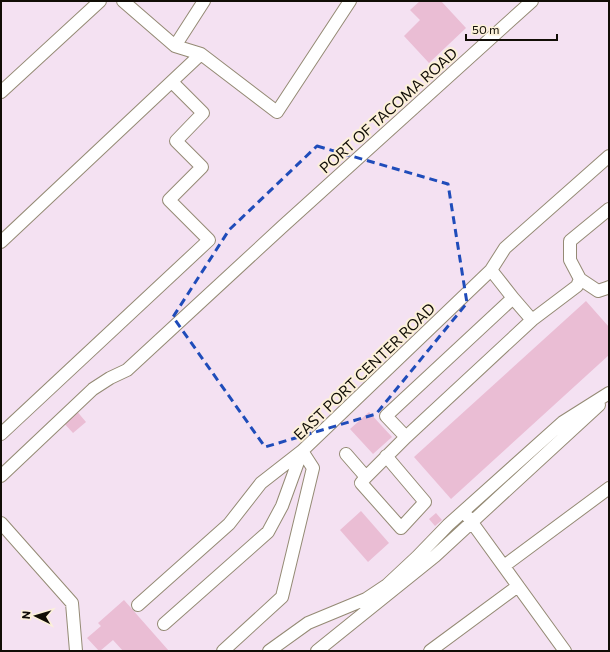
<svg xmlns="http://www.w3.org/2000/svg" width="610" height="652" font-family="Commissioner,sans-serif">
  <rect width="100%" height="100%" fill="#fcf1d9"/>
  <path fill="#f4e1f2" d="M1,1H609V651H1Z"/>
  <path fill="#eabdd4" d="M420,1H441L466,28L429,63L404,36L420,20L410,10Z
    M586,301L609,327V355L451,499L414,457Z
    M75,409L86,422L73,433L62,421Z
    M369,412L392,437L373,454L350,429Z
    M361,511L389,543L368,562L340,530Z
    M436,513L442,520L435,526L429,519Z
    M124,600L169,651H123L113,640L100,651H99L87,638L101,626L98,623Z"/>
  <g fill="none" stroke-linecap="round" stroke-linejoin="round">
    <g stroke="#948a74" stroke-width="14">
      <path id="minor" d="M123,1L175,46L201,54L277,112L350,1
        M175,46L204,1
        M1,92L100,1
        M1,242L201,54
        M491,270L513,298L386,416L406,437L532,320L513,298
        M580,279L598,291L607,288L609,287
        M532,320L577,286L580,279L570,260V241L609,209
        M1,434L209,240L169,200L202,167L176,141L203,113L172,82
        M346,454L366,477
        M386,456L425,502L401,528L361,483L366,477L406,437
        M1,476L93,389L110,378L127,370L283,226L532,1
        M468,517L565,651
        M1,523L72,603L76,651
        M504,566L609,488
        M138,605L229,524L261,483L302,451L313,468L282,597L223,651
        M164,624L268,532L282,506L302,451L491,270L505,248L609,156
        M269,651L308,623L366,599L387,585L417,557L448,525L563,422L609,393
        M317,651L435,556L599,405
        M430,651L518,586"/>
    </g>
    <use href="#minor" stroke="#fff" stroke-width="12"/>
  </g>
  <path fill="none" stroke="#1f4cba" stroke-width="3" stroke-dasharray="8 5" stroke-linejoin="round" d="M317,146L448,184L467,303L376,414L265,447L173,317L229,230Z"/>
  <g text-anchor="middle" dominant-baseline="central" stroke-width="4" stroke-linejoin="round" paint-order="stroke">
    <g font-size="15" fill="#110d06" stroke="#fcf1d9">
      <text transform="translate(388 110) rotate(-42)">PORT OF TACOMA ROAD</text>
      <text transform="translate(364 371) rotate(-44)">EAST PORT CENTER ROAD</text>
    </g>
  </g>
  <rect width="610" height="652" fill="none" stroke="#110d06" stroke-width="4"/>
  <g transform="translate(36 616) rotate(275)" stroke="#fcf1d9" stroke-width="3" paint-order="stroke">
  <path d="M0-3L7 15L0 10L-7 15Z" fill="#110d06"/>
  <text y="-6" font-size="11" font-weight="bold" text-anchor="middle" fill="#110d06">N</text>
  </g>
  <path d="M466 34v6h91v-6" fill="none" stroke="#110d06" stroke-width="2"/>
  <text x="472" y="34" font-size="12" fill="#110d06" stroke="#fcf1d9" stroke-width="3" paint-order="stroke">50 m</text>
</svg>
